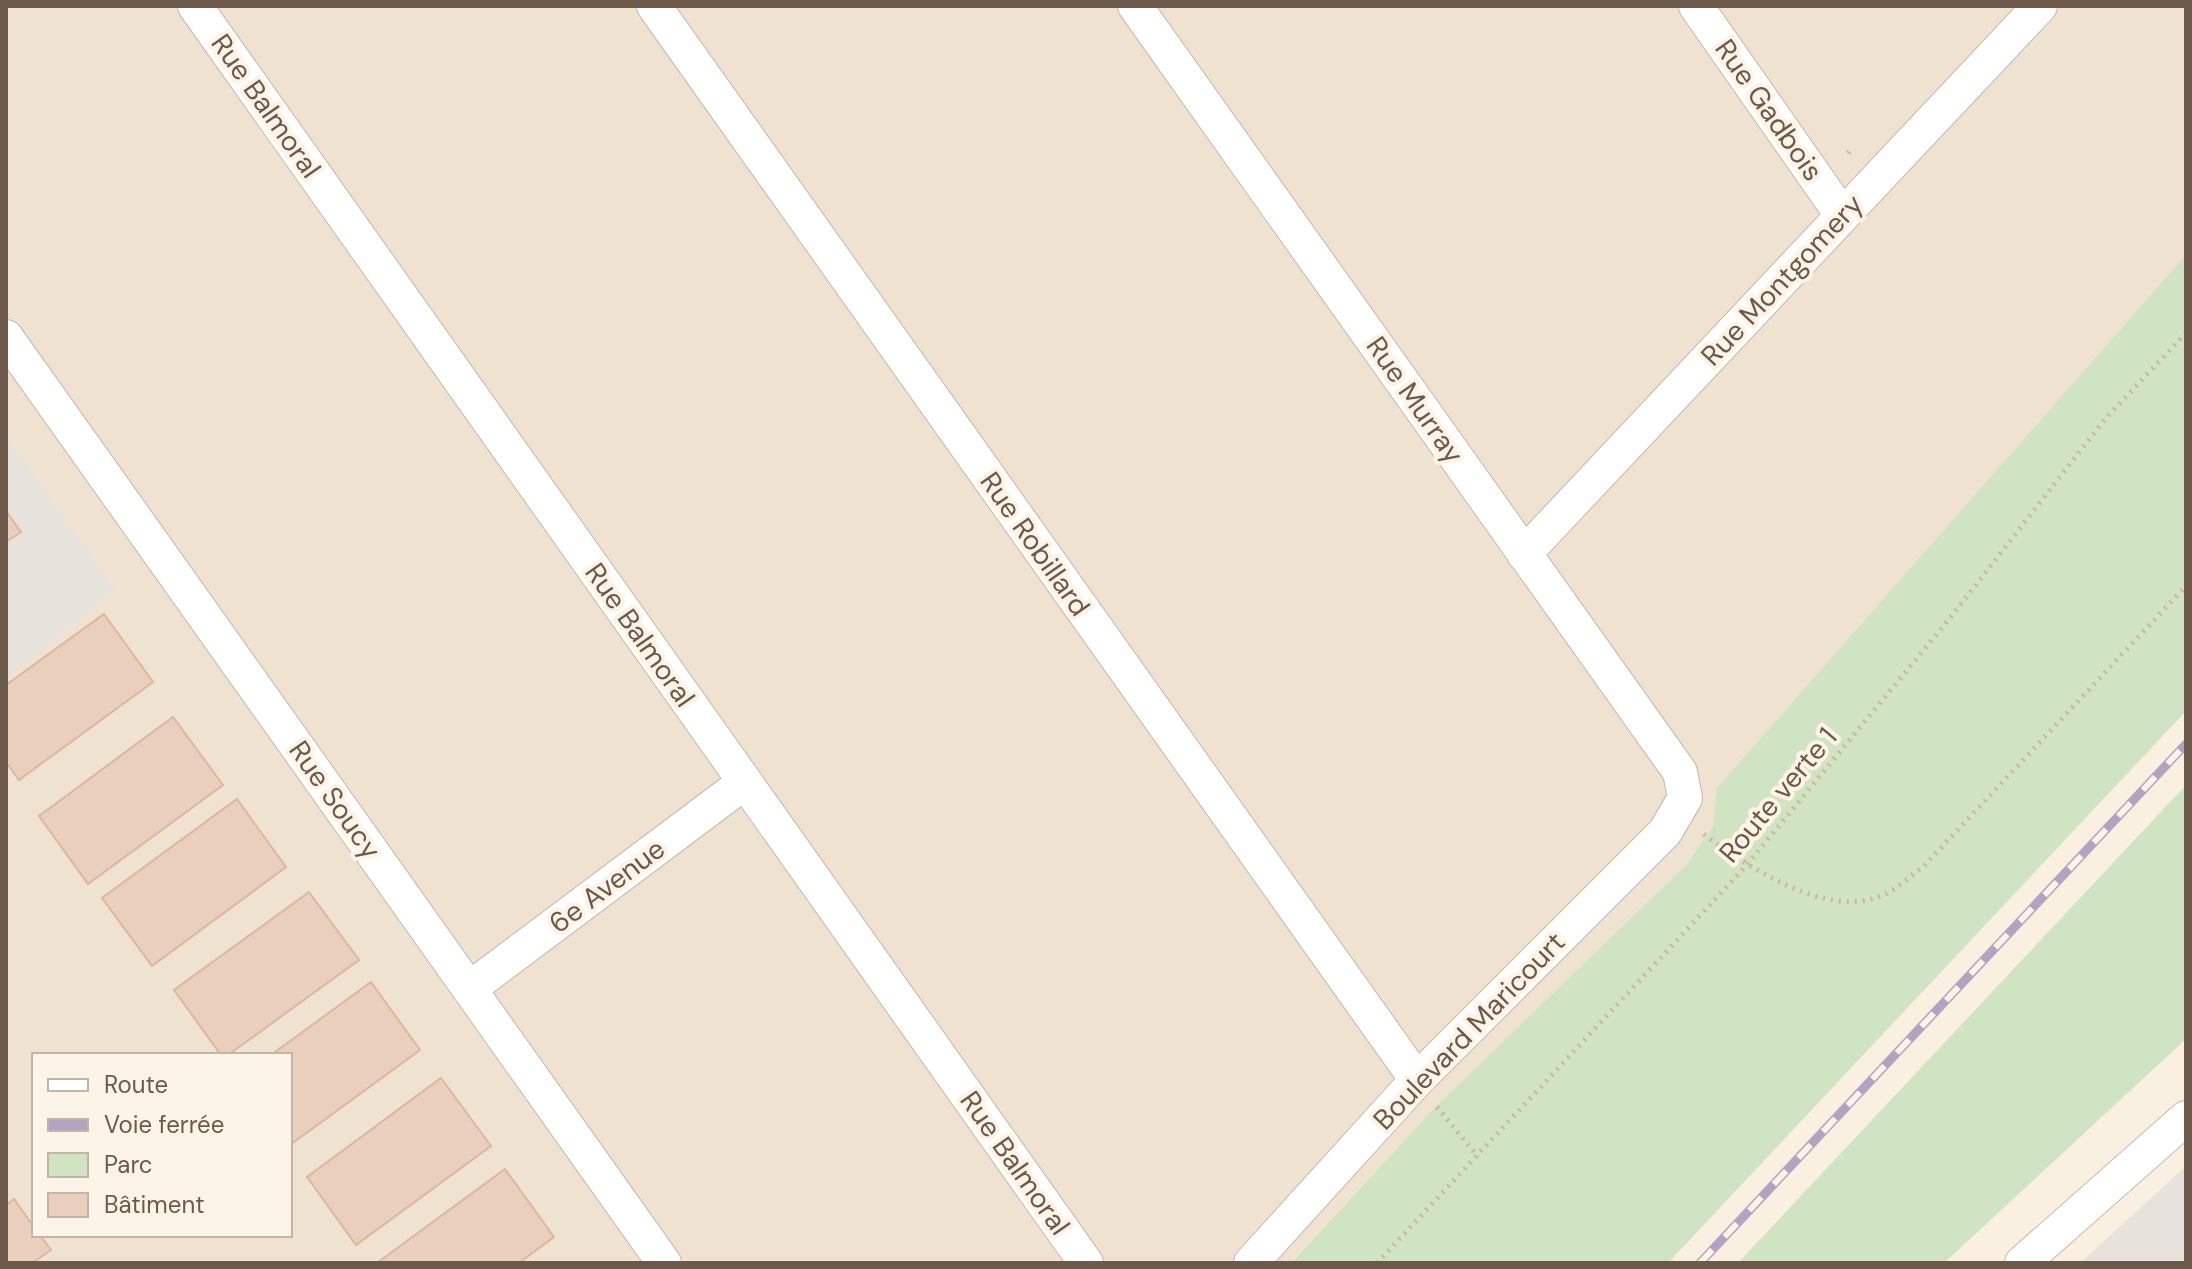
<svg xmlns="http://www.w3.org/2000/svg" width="2192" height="1269" font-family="'DM Sans',sans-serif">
  <rect width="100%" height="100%" fill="#f9f0e2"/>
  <path fill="#efe2d1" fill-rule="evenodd" d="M6,6H2186V263L1718,788L1713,826L1687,864L1436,1106L1290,1263H6ZM34,1055H290V1235H34Z"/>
  <path fill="#e8e2dc" d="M6,435L116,590L6,680Z
    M2186,1166V1263H2080Z"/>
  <path fill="#d0e4c3" d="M2186,255V711L1668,1263H1291L1436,1106L1687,864L1713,826L1717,788Z
    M2186,785V1039L1944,1263H1738Z"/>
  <path fill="#eacfbd" stroke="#dbb7a0" stroke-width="2" d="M6,511L21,532L6,542Z
    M104,614L153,682L19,780L6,762V685Z
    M173,717L223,785L88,884L39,816Z
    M237,799L286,867L152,966L102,898Z
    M309,892L359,960L228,1055H221L174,990Z
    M371,982L420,1050L290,1145V1055H271Z
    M441,1078L491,1146L356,1245L307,1177Z
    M505,1169L554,1237L519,1263H377Z
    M14,1199L34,1227V1235H40L51,1250L32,1263H6V1205Z"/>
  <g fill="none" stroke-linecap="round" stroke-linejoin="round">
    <g stroke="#c7b8ab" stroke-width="36">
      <path id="minor" d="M195,6L1086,1263
        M654,6L1417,1080
        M1135,6L1680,772L1685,798L1665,832L1417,1080L1251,1263
        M1696,6L1842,215
        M6,337L664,1263
        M1524,554L2040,6
        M469,989L745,782
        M2022,1263L2186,1118"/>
    </g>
    <path stroke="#ceb3a1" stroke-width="5" stroke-dasharray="2 6" stroke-linecap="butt" d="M1848,153L1852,148
      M1704,834C1745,865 1828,921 1883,895C1897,889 1910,876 1923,867L2186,586
      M1437,1107L1478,1157
      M1377,1263L1746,866L1950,618L2105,419L2186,333"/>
    <use href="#minor" stroke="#fff" stroke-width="34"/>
    <g stroke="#b3a3c0" stroke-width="9">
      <path id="rail" d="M1700,1263L2186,744"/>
    </g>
    <use href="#rail" stroke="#fcf4e7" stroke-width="6" stroke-dasharray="18" stroke-linecap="butt"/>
  </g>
  <g text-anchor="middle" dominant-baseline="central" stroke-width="8" stroke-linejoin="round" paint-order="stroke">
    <g font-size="28" fill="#6d584c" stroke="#fcf4e7">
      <text transform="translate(266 106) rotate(55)">Rue Balmoral</text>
      <text transform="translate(1769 110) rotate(55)">Rue Gadbois</text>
      <text transform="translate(1782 280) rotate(-47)">Rue Montgomery</text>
      <text transform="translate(1415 400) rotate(55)">Rue Murray</text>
      <text transform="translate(1035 544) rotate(55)">Rue Robillard</text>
      <text transform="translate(640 635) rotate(55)">Rue Balmoral</text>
      <text transform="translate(1778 795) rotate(-50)">Route verte 1</text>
      <text transform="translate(335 800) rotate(55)">Rue Soucy</text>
      <text transform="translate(607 886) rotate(-37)">6e Avenue</text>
      <text transform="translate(1469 1031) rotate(-46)">Boulevard Maricourt</text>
      <text transform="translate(1015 1163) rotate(55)">Rue Balmoral</text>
    </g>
  </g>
  <rect width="2192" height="1269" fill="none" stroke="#6d584c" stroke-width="16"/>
  <rect x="32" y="1053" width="260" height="184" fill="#fcf4e7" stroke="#c3b6a9" stroke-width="2"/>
  <rect x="48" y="1079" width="40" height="12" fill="#ffffff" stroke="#c3b6a9" stroke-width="2"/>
  <text x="104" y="1093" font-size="24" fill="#6d584c">Route</text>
  <rect x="48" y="1119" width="40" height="12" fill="#b3a3c0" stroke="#c3b6a9" stroke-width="2"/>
  <text x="104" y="1133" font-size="24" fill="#6d584c">Voie ferrée</text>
  <rect x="48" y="1153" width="40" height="24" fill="#d0e4c3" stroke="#c3b6a9" stroke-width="2"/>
  <text x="104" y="1173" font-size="24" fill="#6d584c">Parc</text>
  <rect x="48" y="1193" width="40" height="24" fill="#eacfbd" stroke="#c3b6a9" stroke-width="2"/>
  <text x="104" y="1213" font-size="24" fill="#6d584c">Bâtiment</text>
</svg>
